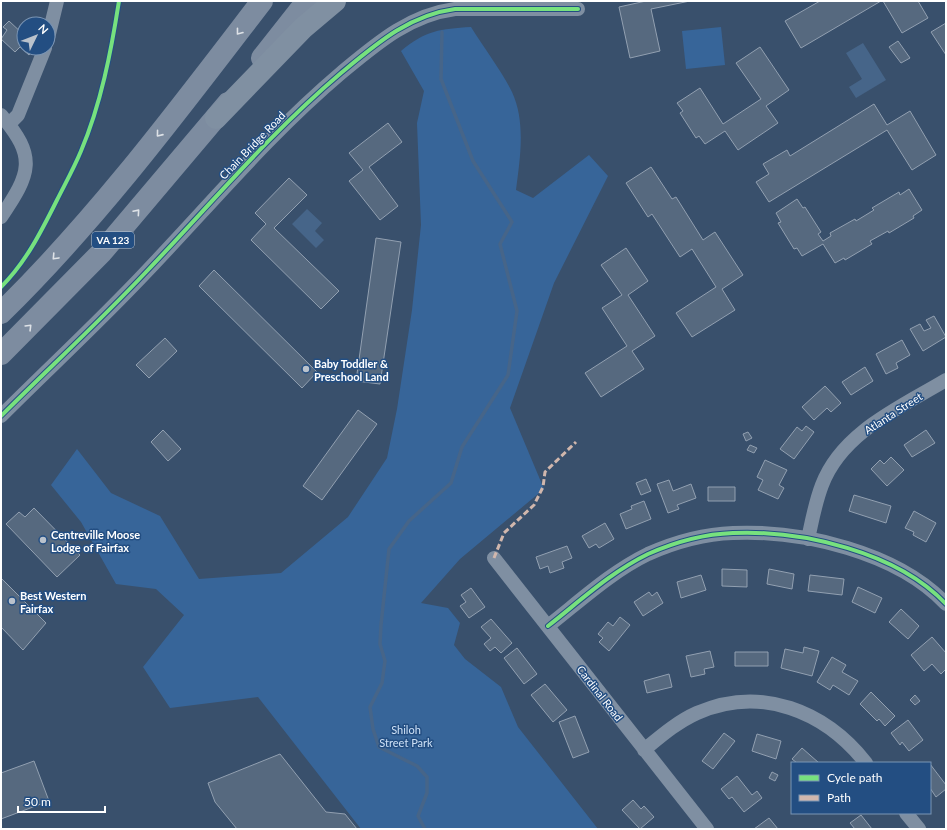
<svg xmlns="http://www.w3.org/2000/svg" width="947" height="830" font-family="Lato,sans-serif">
  <rect width="100%" height="100%" fill="#39506c"/>
  <path fill="#376599" d="M471,27C484,48 501,70 512,92C526,122 520,159 516,190L533,198L589,155L608,176L554,283L510,408L544,489L460,559L421,603L448,608L460,623L454,645L465,659L501,687L518,727L598,829H361L258,697L170,708L143,667L184,615L156,589L116,584L81,522L51,485L77,449L111,493L160,516L199,579L281,573L348,517L387,458L397,409L412,310L421,225L417,123L424,91L401,51C426,30 440,29 471,27Z
    M721,27L725,65L686,69L682,31Z"/>
  <path fill="#466589" d="M863,43L886,80L856,98L849,87L862,79L846,53Z
    M307,209L322,223L315,231L324,240L316,248L292,224Z"/>
  <g fill="none" stroke-linecap="round" stroke-linejoin="round">
    <path stroke="#466589" stroke-width="3.5" d="M425,829L418,816L427,793V777L417,766L379,747L373,729L370,707L382,683L385,661L380,644L381,625L389,549L409,521L451,483L462,447L508,375L517,311L500,244L512,222L473,161L441,79L442,32"/>
  </g>
  <path fill="#56697f" stroke="#92a0b1" d="M646,1H690L651,9L660,51L630,58L619,7Z
    M820,1H881L801,48L785,21Z
    M883,1H918L928,18L902,33Z
    M9,21L24,35V48H35L29,55L20,47L15,52L1,39L7,30L3,27Z
    M946,23V55L931,32Z
    M898,41L910,58L901,63L889,47Z
    M760,47L789,90L766,106L778,123L738,150L725,131L705,144L699,136L696,138L680,113L683,111L677,103L700,88L723,124L761,99L736,63Z
    M874,104L887,125L910,111L936,155L912,170L887,130L769,202L756,182L769,174L763,164L787,150L790,156Z
    M388,123L402,142L369,167L398,206L380,220L349,181L363,170L349,153Z
    M651,167L672,199L676,197L703,240L715,232L743,275L722,289L735,310L692,337L676,313L716,287L692,249L680,257L652,214L648,217L626,183Z
    M289,178L307,195L274,228L339,291L321,309L251,240L266,224L255,213Z
    M909,189L922,210L913,216L914,218L889,233L888,231L870,241L872,244L845,260L844,258L835,263L823,244L802,256L797,248L794,249L778,223L781,222L776,213L797,199L803,208L805,207L821,232L818,234L823,241L831,236L830,233L855,219L856,221L874,210L872,208L899,192L900,195Z
    M376,238L401,242L380,384L356,381Z
    M626,248L648,281L628,295L655,336L632,351L644,369L601,397L585,373L627,346L602,308L622,295L601,265Z
    M214,270L317,372L302,388L199,286Z
    M934,316L946,337L923,351L910,329L920,324L924,331L931,328L926,320Z
    M165,338L177,351L149,378L136,365Z
    M902,340L910,355L896,363L898,368L886,374L876,354Z
    M865,367L873,381L851,395L842,382Z
    M825,386L841,403L831,412L827,408L814,420L802,407Z
    M358,410L377,424L322,500L303,486Z
    M806,426L814,432L794,459L780,449L797,427L802,431Z
    M163,430L181,449L168,461L151,442Z
    M926,430L935,443L912,457L904,445Z
    M748,432L752,438L746,441L743,434Z
    M750,445L757,448L754,453L747,450Z
    M891,457L904,470L887,486L871,469L880,460L884,464Z
    M765,460L787,470L779,485L784,488L778,499L758,490L763,480L757,477Z
    M646,479L651,491L641,495L636,483Z
    M669,480L673,491L691,484L696,498L677,505L679,509L668,513L657,484Z
    M708,487H735V501H708Z
    M854,495L891,506L886,523L849,511Z
    M644,501L651,519L626,529L620,514L632,509L631,506Z
    M34,508L80,555L57,577L6,524L19,512L25,517Z
    M914,511L936,523L926,542L913,535L914,532L905,528Z
    M605,523L614,539L599,548L596,544L589,548L582,536Z
    M567,546L572,558L562,562L564,568L550,573L548,566L540,569L536,557Z
    M722,569L747,570V587L722,586Z
    M769,569L794,574L792,589L767,584Z
    M701,575L706,590L681,598L677,582Z
    M810,575L844,579L842,595L808,591Z
    M1,578L46,623L23,650L1,627Z
    M858,587L882,598L875,613L852,602Z
    M471,588L485,607L469,618L460,606L466,602L461,595Z
    M649,592L652,596L657,592L663,603L643,616L634,602Z
    M901,609L919,626L908,639L889,622Z
    M620,617L630,625L609,651L599,642L603,638L598,634L608,622L613,626Z
    M491,619L512,643L501,653L495,647L490,651L484,644L491,638L481,627Z
    M932,637L946,653V669L941,674L932,664L924,671L911,655Z
    M804,647L819,651L812,676L781,668L785,649L803,653Z
    M517,648L537,674L524,684L504,658Z
    M710,651L714,667L704,669L705,674L691,677L686,656Z
    M735,652H768V666H735Z
    M832,657L846,665L842,672L858,681L849,695L833,685L830,690L817,682Z
    M669,674L672,687L647,693L644,681Z
    M545,684L567,710L553,722L531,695Z
    M871,692L895,716L885,726L879,719L877,721L860,704Z
    M915,695L920,701L915,705L910,700Z
    M575,716L589,752L573,758L559,722Z
    M908,720L923,740L909,751L902,742L900,745L891,733Z
    M724,733L735,741L713,769L702,761Z
    M757,734L781,741L776,759L752,751Z
    M802,748L819,763H797L792,759Z
    M280,754L326,812L345,814L357,829H237L215,802L208,783Z
    M34,761L49,801L1,819V773Z
    M930,764L946,785V789L936,797L930,788Z
    M772,772L778,775L775,781L769,778Z
    M737,776L752,795L757,791L762,798L744,812L732,797L729,799L721,789Z
    M633,800L641,809L644,806L654,817L640,829L622,810Z
    M861,815L872,829H855L850,823Z
    M769,818L778,829H754Z"/>
  <g fill="none" stroke-linecap="round" stroke-linejoin="round">
    <path stroke="#7f8fa2" stroke-width="14" d="M48,38L57,1
      M1,115C37,157 31,173 1,217
      M9,124L18,115L45,48
      M1,416C49,368 99,322 146,272C211,204 269,134 341,73C376,44 409,15 455,9H578
      M808,539C812,521 815,503 822,485C842,432 901,407 946,380
      M494,558L707,829
      M548,626C580,601 611,572 648,554C675,542 704,534 733,533C802,530 897,552 946,604
      M644,750C661,736 677,722 697,713C761,685 825,711 866,763
      M906,813L919,829"/>
    <path stroke="#7d8ca0" stroke-width="22" d="M262,58L307,1
      M1,313C98,218 180,108 262,1
      M1,354L102,252L228,103"/>
    <path stroke="#8090a2" stroke-width="22" d="M216,118L303,28L335,1"/>
    <path stroke="#d1b7ad" stroke-width="3" stroke-dasharray="6 3" stroke-linecap="butt" d="M494,558L504,533L534,505L543,487L545,472L576,442"/>
    <g stroke="#234e82" stroke-width="6">
      <path id="cycleway" d="M1,287C26,262 41,232 57,200C65,184 74,168 81,151C101,104 111,52 119,1
        M1,416C49,368 99,322 146,272C211,204 269,134 341,73C376,44 409,15 455,9H578
        M548,626C580,601 611,572 648,554C675,542 704,534 733,533C802,530 897,552 946,604"/>
    </g>
    <use href="#cycleway" stroke="#77e17e" stroke-width="4"/>
  </g>
  <defs><path id="oneway-chevron" d="M-2-3.5L2.5 0L-2 3.5" fill="none" stroke-width="1.6" stroke-linecap="round" stroke-linejoin="round"/></defs>
  <g stroke="#dee2e7">
    <use href="#oneway-chevron" transform="translate(239 32) rotate(128)"/>
    <use href="#oneway-chevron" transform="translate(159 134) rotate(129)"/>
    <use href="#oneway-chevron" transform="translate(137 212) rotate(-49)"/>
    <use href="#oneway-chevron" transform="translate(55 257) rotate(133)"/>
    <use href="#oneway-chevron" transform="translate(29 327) rotate(-45)"/>
  </g>
  <g fill="#bac2cc" stroke="#234e82" stroke-width="1.5">
    <circle cx="306" cy="369" r="4"/>
    <circle cx="43" cy="540" r="4"/>
    <circle cx="12" cy="601" r="4"/>
  </g>
  <g text-anchor="middle" dominant-baseline="central" stroke-width="3" stroke-linejoin="round" paint-order="stroke">
    <rect fill="#234e82" stroke="#bdcada" stroke-width="1" x="92" y="232" width="42" height="16" rx="3"/>
    <g font-size="10" font-weight="bold" fill="#fff">
      <text x="113" y="240">VA 123</text>
    </g>
    <g font-size="11" fill="#fff" stroke="#234e82">
      <text transform="translate(252 145) rotate(-46)">Chain Bridge Road</text>
      <text transform="translate(893 413) rotate(-33)">Atlanta Street</text>
      <text transform="translate(600 693) rotate(52)">Cardinal Road</text>
    </g>
    <g font-size="11" font-weight="bold" fill="#fff" stroke="#234e82" text-anchor="start">
      <text x="314" y="363">Baby Toddler &amp;<tspan x="314" dy="13">Preschool Land</tspan></text>
      <text x="51" y="534">Centreville Moose<tspan x="51" dy="13">Lodge of Fairfax</tspan></text>
      <text x="20" y="595">Best Western<tspan x="20" dy="13">Fairfax</tspan></text>
    </g>
    <g font-size="11" fill="#cee1f6" stroke="#234e82">
      <text x="406" y="729">Shiloh<tspan x="406" dy="13">Street Park</tspan></text>
    </g>
  </g>
  <rect width="947" height="830" fill="none" stroke="#ffffff" stroke-width="4"/>
  <rect x="791" y="762" width="140" height="52" fill="#234e82" stroke="#7b95b4"/>
  <rect x="799" y="775" width="20" height="6" fill="#77e17e" stroke="#7b95b4"/>
  <text x="827" y="782" font-size="12" fill="#ffffff">Cycle path</text>
  <rect x="799" y="795" width="20" height="6" fill="#d1b7ad" stroke="#7b95b4"/>
  <text x="827" y="802" font-size="12" fill="#ffffff">Path</text>
  <g transform="translate(36 36) rotate(47)"><circle r="19" fill="#234e82" stroke="#7b95b4"/>
  <path d="M0-3L7 15L0 10L-7 15Z" fill="#bac2cc"/>
  <text y="-6" font-size="11" font-weight="bold" text-anchor="middle" fill="#ffffff">N</text>
  </g>
  <path d="M18 806v6h87v-6" fill="none" stroke="#ffffff" stroke-width="2"/>
  <text x="24" y="806" font-size="12" fill="#ffffff" stroke="#234e82" stroke-width="3" paint-order="stroke">50 m</text>
</svg>
